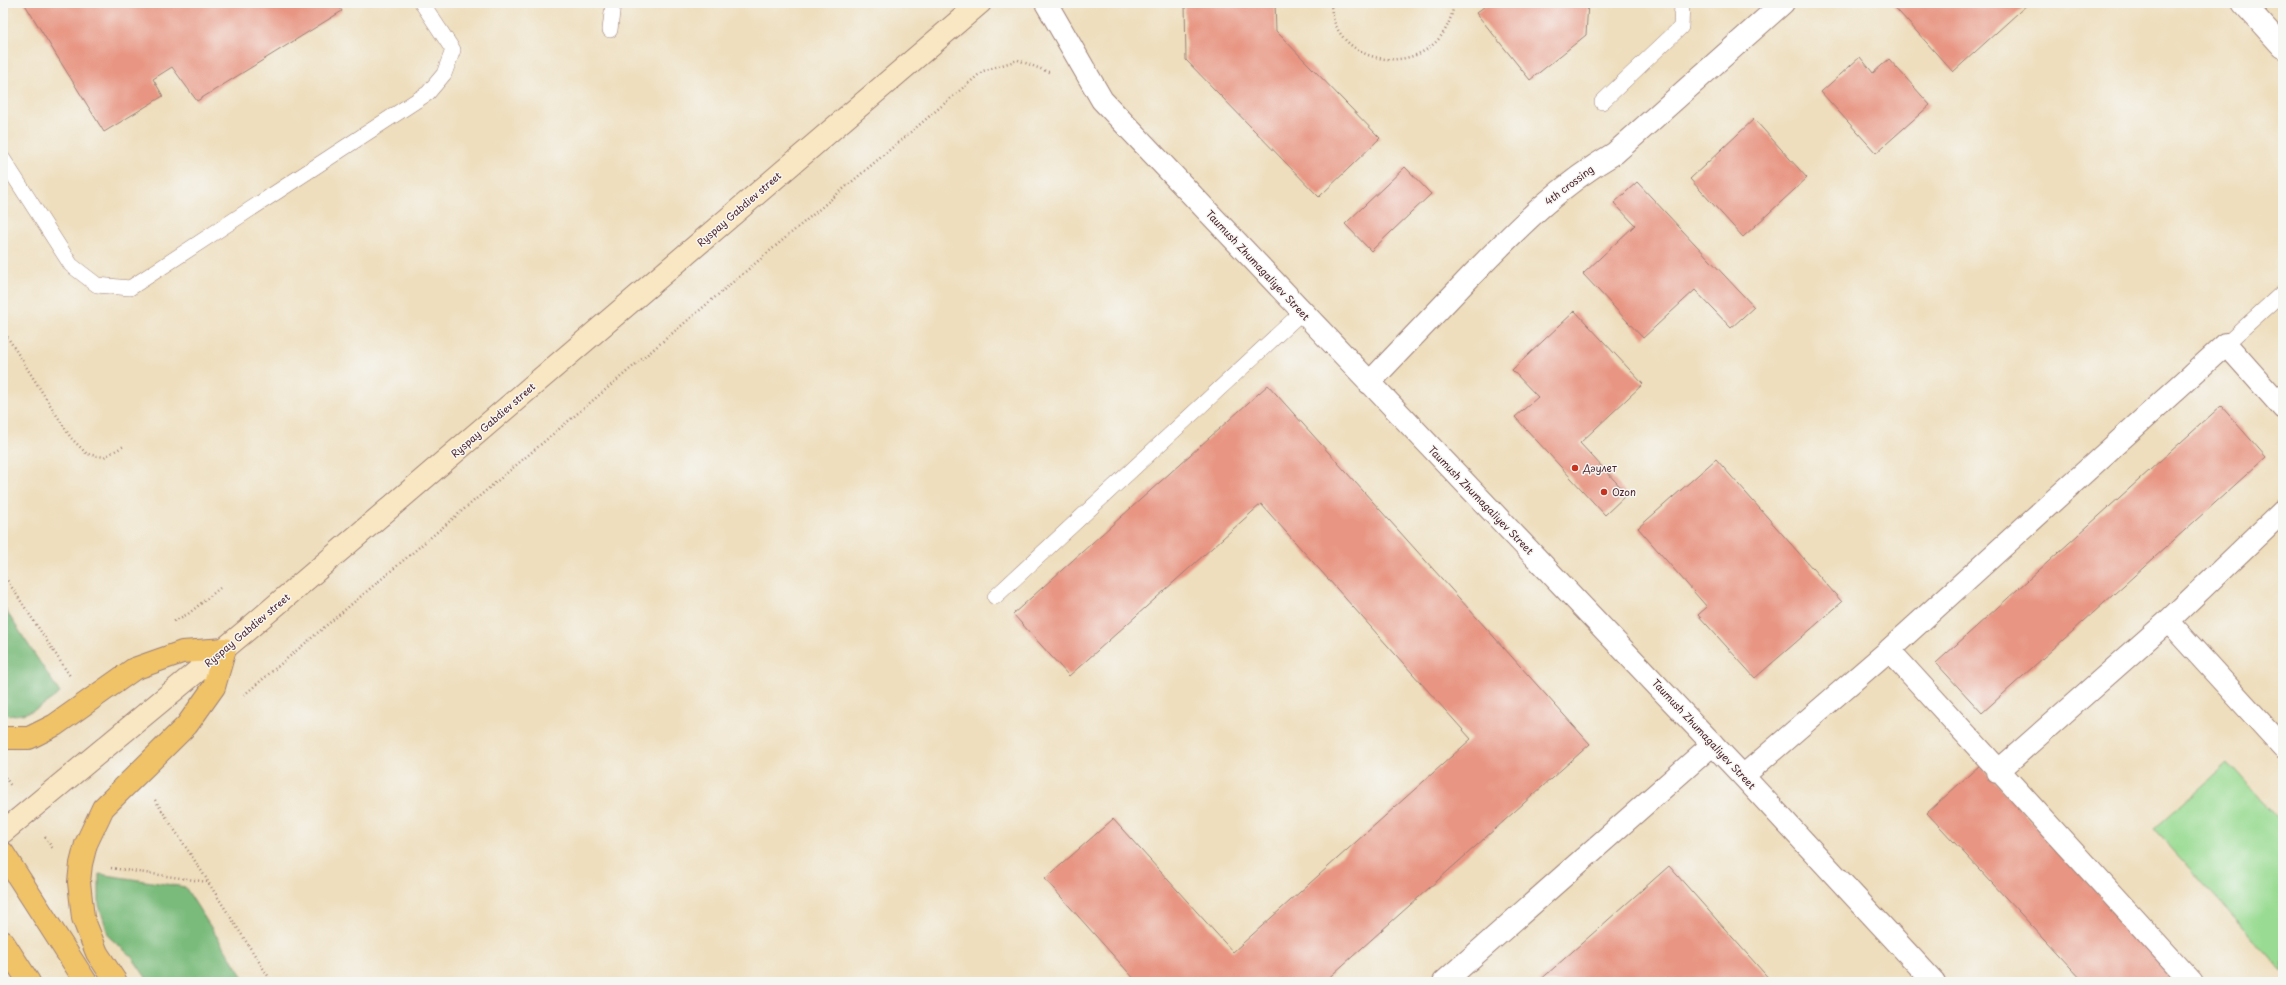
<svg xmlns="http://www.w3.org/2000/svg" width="2286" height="985" font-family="'Playpen Sans',sans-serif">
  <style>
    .green { fill: #99db92; stroke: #727d5e }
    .forest { fill: #7abb7c; stroke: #626d54 }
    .building { fill: #e89683 }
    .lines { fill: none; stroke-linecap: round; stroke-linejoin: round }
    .lane-casing { stroke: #9c7e74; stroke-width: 16 }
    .street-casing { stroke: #9c7e74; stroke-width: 24 }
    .secondary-casing { stroke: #9c7e74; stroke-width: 24 }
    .primary-casing { stroke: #9c7e74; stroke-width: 24 }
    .path { stroke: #9c7e74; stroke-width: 2.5; stroke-dasharray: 1 3; stroke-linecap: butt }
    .lane { stroke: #fff; stroke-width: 15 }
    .street { stroke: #fff; stroke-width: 22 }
    .secondary { stroke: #f9e7c3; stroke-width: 22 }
    .primary { stroke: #f0c369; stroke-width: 22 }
    .poi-dot { fill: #c8321e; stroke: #f6f6f2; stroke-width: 1.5 }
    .labels { text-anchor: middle; stroke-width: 3; stroke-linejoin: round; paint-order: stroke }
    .street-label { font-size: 10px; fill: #4a1f2b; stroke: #f6f6f2 }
    .poi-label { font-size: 10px; fill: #4a1f2b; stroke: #f6f6f2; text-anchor: start }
  </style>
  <rect width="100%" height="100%" fill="#f6f6f2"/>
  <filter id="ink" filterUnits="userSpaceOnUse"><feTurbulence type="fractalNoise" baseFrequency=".025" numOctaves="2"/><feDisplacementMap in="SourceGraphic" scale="8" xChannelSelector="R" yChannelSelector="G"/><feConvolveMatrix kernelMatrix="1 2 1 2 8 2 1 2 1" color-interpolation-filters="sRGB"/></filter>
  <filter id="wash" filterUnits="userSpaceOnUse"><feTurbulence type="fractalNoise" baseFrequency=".012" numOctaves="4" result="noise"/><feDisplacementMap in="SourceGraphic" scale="16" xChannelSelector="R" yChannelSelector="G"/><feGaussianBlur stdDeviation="0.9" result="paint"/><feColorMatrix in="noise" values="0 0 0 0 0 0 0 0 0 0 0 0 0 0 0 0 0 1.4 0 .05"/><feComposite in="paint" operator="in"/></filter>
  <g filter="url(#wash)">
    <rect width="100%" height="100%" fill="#eedebd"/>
    <path class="green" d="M2228 763 2283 825V972L2154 829Z"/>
    <path class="forest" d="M3 606 60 693C41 707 27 718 3 714Z
      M99 874 185 887 246 982H149L132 957 109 937 99 905Z"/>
    <g id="blocks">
      <path class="building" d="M24 3H133L135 7 142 3H337L342 11 197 101 172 67 153 79 163 96 104 132Z
        M1185 3H1275L1276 31 1380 138 1319 197 1186 60Z
        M1489 3H1588L1586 35 1530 80 1476 13Z
        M1891 3H2029L1953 72Z
        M1860 57 1873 73 1889 59 1930 105 1876 153 1821 92Z
        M1754 119 1807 178 1743 237 1690 179Z
        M1405 167 1431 194 1371 251 1345 224Z
        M1637 182 1754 307 1731 328 1695 290 1643 338 1583 274 1635 225 1614 203Z
        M1575 311 1643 384 1580 443 1627 494 1605 515 1515 417 1538 397 1512 370Z
        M1268 385 1590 744 1324 982H1137L1045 879 1113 819 1233 952 1471 739 1261 504 1069 676 1013 614Z
        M2221 406 2266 457 1982 713 1936 663Z
        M1716 459 1842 602 1755 678 1698 615 1707 607 1638 528Z
        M1980 765 2181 982H2084L1927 813Z
        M1669 866 1772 982H1670L1667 978 1662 982H1538Z"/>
    </g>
  </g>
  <g filter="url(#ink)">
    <use href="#blocks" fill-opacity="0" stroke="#9c7e74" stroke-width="1"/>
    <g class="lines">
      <defs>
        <path id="lane" d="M610 30 613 3
          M1602 102 1681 27 1682 3
          M3 159 71 265 97 285 130 288 428 93 444 74 453 50 422 3
          M2226 344 2283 292
          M995 597 1302 312"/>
        <path id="street" d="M1046 3 1102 100 1743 776 1934 982
          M2243 3 2283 47
          M1369 383C1403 347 1438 311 1472 275 1518 228 1557 187 1615 153L1783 3
          M2168 621 2283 747
          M1997 772 2168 621 2283 511
          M1743 776 1889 650
          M1444 982 1713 744
          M2192 982 1889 650 2226 344 2283 408"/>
        <path id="secondary" d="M3 832 247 630 980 3"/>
        <path id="primary" d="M3 738H29L55 725 134 669 182 652 225 649 214 687 187 725 103 808 86 844 81 864 79 882 83 918 97 953 116 982
          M3 853 86 982
          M3 942 29 982"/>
      </defs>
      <use href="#lane" class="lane-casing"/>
      <use href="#street" class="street-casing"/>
      <use href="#secondary" class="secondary-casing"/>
      <use href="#primary" class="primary-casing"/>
      <path class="path" d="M1331 3C1332 72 1443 84 1454 3
        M3 330 71 438 87 454 104 457 124 446
        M3 574 70 676
        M174 621 188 614 220 588
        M244 695 983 71 1018 60 1051 73
        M3 774 11 786
        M155 800 208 881
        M45 837 53 849
        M111 868 208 882 272 982"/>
      <use href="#lane" class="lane"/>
      <use href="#street" class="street"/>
      <use href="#secondary" class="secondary"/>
      <use href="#primary" class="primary"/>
    </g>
  </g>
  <g class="poi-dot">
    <circle cx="1575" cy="468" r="4"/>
    <circle cx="1604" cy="492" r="4"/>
  </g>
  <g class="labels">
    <g class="street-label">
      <text transform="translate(1569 185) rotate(-37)" y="4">4th crossing</text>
      <text transform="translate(739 209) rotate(-41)" y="4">Ryspay Gabdiev street</text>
      <text transform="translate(1258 265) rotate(47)" y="4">Taumush Zhumagaliyev Street</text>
      <text transform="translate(493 420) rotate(-41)" y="4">Ryspay Gabdiev street</text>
      <text transform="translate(1481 500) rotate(46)" y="4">Taumush Zhumagaliyev Street</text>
      <text transform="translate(247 630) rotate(-40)" y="4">Ryspay Gabdiev street</text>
      <text transform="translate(1704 734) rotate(47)" y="4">Taumush Zhumagaliyev Street</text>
    </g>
    <g class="poi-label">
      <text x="1583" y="472">Дәулет</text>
      <text x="1612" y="496">Ozon</text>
    </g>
  </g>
  <rect width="2286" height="985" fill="none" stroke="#f6f6f2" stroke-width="16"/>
</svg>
